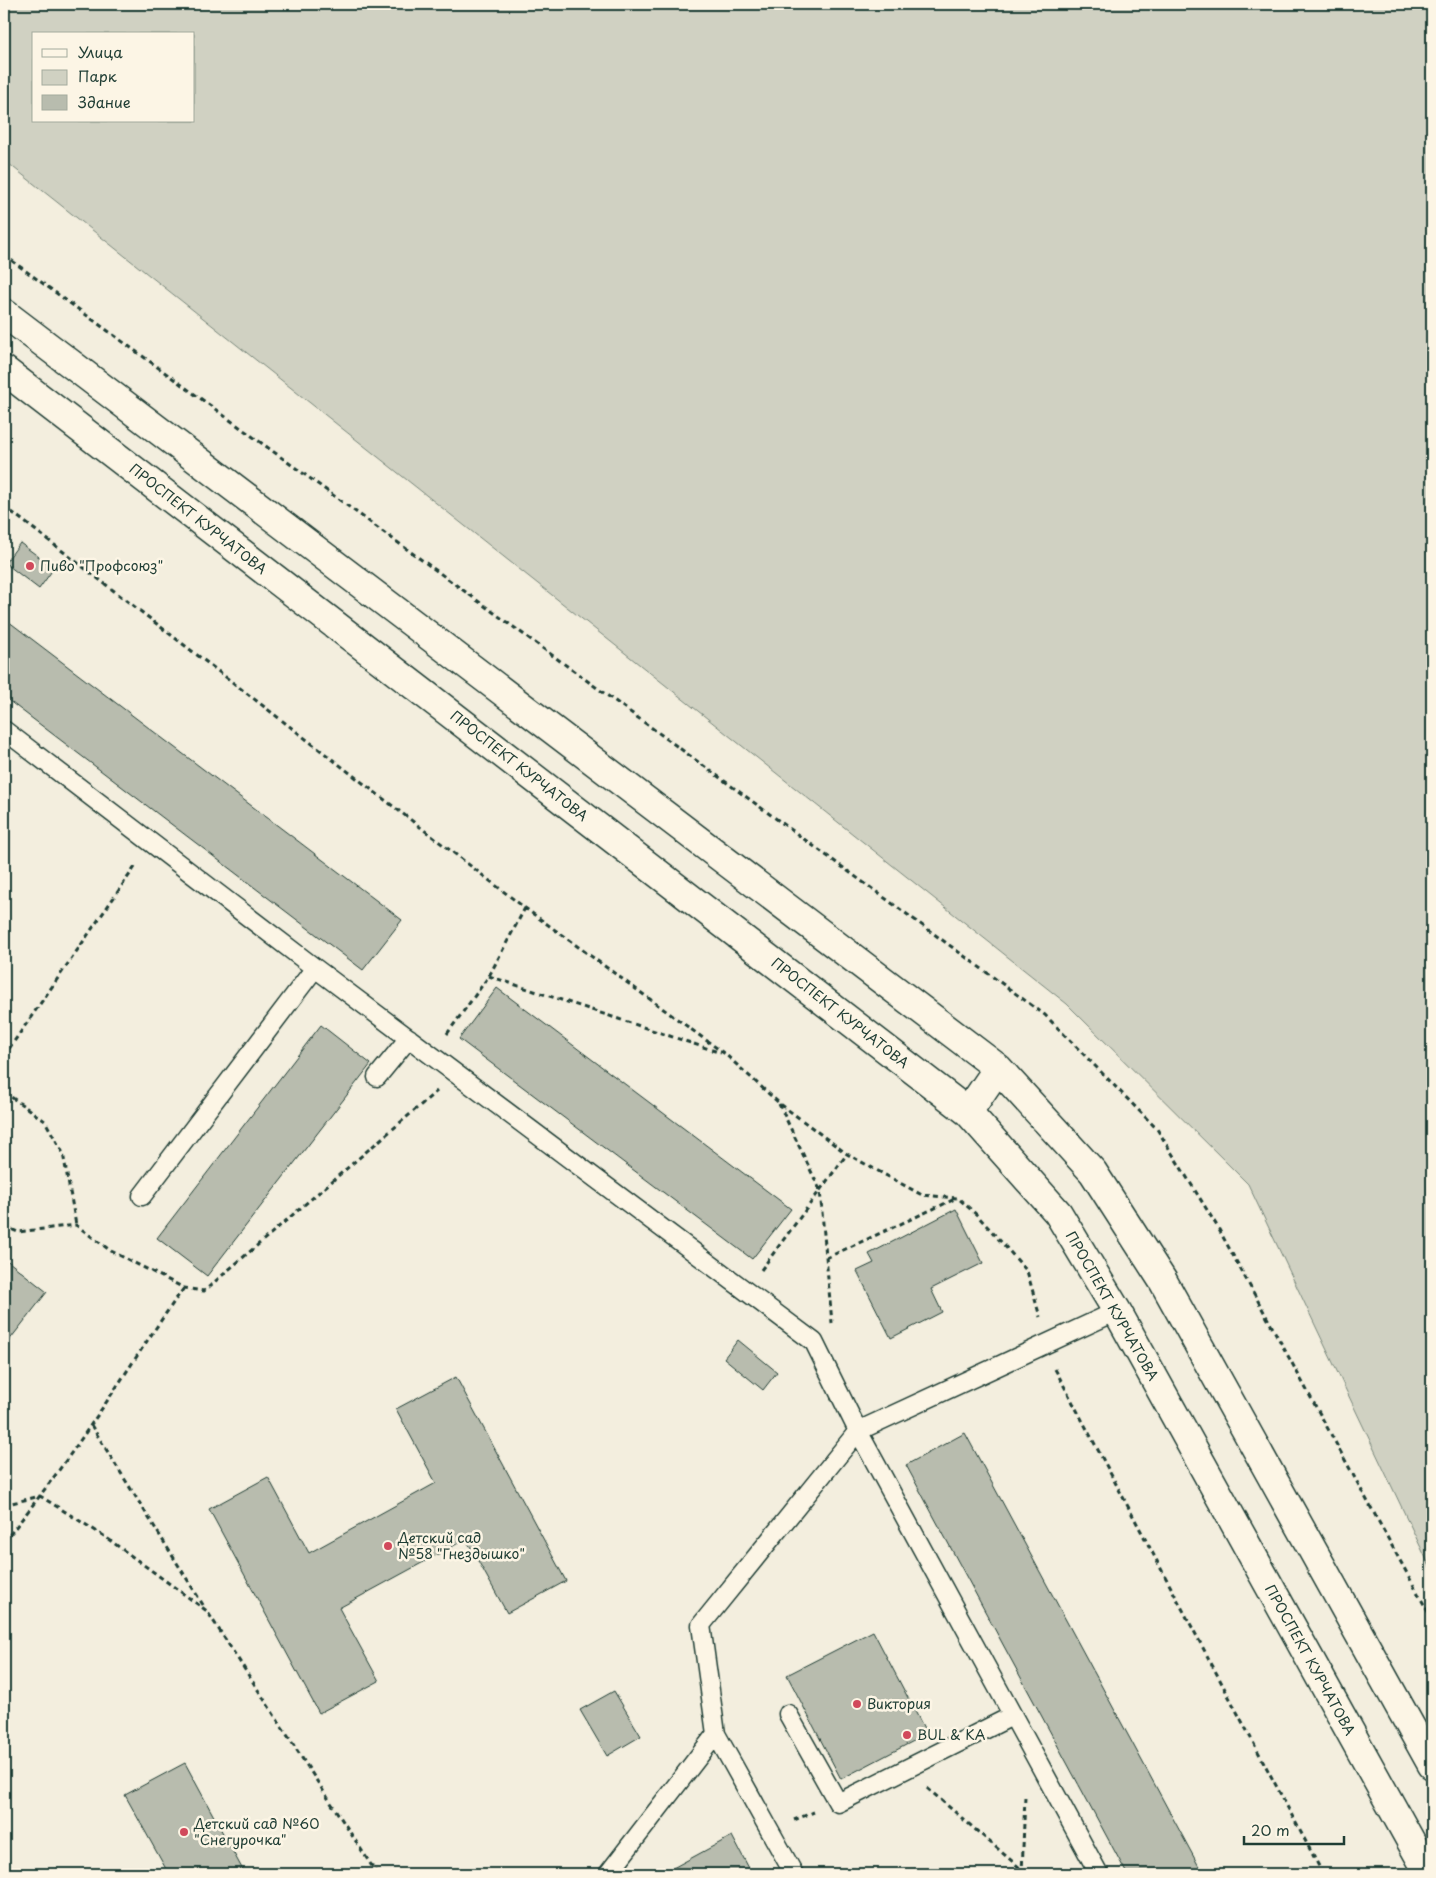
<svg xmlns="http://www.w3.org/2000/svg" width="1436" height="1878" font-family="'Playpen Sans',sans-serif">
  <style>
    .green { fill: #d0d1c2; stroke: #78877b; fill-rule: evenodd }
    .building { fill: #b8bcae; stroke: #1f3d34 }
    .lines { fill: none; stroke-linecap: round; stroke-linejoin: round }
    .lane-casing { stroke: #1f3d34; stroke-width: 21 }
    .secondary-casing { stroke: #1f3d34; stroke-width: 31 }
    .path { stroke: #1f3d34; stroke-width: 3; stroke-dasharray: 5 4; stroke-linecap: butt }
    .lane { stroke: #fcf5e5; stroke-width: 18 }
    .secondary { stroke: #fcf5e5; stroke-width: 28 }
    .poi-dot { fill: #d1495b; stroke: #fcf5e5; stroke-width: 2 }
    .labels { text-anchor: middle; stroke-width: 5; stroke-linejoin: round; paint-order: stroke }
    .street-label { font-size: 14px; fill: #1f3d34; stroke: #fcf5e5 }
    .poi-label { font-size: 14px; fill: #1f3d34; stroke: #fcf5e5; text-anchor: start }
  </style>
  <rect width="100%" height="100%" fill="#f3eede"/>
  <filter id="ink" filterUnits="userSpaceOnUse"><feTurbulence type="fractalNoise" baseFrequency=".02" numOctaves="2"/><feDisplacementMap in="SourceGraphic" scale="10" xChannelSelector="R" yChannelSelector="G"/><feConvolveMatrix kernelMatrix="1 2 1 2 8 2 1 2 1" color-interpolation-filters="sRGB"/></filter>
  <g filter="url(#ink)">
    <path class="green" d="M4 4H1432V1571L1248 1184 1067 1004 4 160ZM34 34H194V121H34Z"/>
    <path class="building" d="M20 543 54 568 39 589 5 563Z
      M4 618 402 920 363 970 4 697Z
      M497 988 791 1209 752 1259 459 1039Z
      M321 1025 371 1064 207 1276 157 1238Z
      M956 1209 983 1263 931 1289 942 1312 891 1338 857 1271 874 1263 869 1254Z
      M4 1258 47 1292 4 1347Z
      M738 1340 777 1372 763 1390 724 1358Z
      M456 1377 566 1581 507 1613 466 1539 339 1608 379 1681 319 1713 209 1509 268 1477 309 1553 436 1483 396 1409Z
      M965 1433 1203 1874H1127L906 1465Z
      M873 1631 927 1734 841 1779 787 1675Z
      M614 1691 641 1736 607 1756 580 1710Z
      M185 1763 245 1874H156L166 1869 125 1795Z
      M732 1836 752 1874H676L673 1868Z"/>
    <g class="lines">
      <defs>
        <path id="lane" d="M4 730 315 968 814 1342 858 1431 701 1625 716 1734 608 1874
          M377 1077 409 1038
          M142 1196 315 968
          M788 1714 838 1803 1012 1716
          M716 1734 794 1874
          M1099 1874 858 1431 1117 1311"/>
        <path id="secondary" d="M4 313 998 1068 1093 1172 1163 1281 1432 1765
          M4 370 968 1112 1058 1213 1117 1311 1429 1874
          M968 1112 998 1068"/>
      </defs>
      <use href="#lane" class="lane-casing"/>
      <use href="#secondary" class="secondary-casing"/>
      <path class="path" d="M4 255 1045 1015 1157 1129 1217 1226 1432 1619
        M4 506 525 908 725 1054 779 1103 847 1154 922 1195 958 1198 978 1216 1027 1271 1040 1317
        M489 976 721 1053
        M447 1034 489 976 525 908
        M4 1056 137 864
        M4 1092 45 1121 63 1153 76 1225
        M779 1104 820 1190 832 1323
        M4 1226 18 1232 76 1225 111 1251 184 1288 204 1291 437 1091
        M826 1258 957 1198
        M761 1270 847 1154
        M1055 1369 1323 1874
        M91 1425 205 1608
        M4 1505 40 1496 104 1536 207 1611 377 1874
        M4 1542C34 1504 63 1466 90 1426 122 1380 151 1333 184 1288
        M927 1788 1027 1874
        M794 1820 814 1812
        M1022 1874 1025 1796"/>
      <use href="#lane" class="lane"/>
      <use href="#secondary" class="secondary"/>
    </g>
  </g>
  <g class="poi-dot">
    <circle cx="30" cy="566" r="5"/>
    <circle cx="388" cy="1546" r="5"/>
    <circle cx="857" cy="1704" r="5"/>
    <circle cx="907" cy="1735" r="5"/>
    <circle cx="184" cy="1832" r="5"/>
  </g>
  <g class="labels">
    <g class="street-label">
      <text transform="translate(198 519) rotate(38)" y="5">ПРОСПЕКТ КУРЧАТОВА</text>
      <text transform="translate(519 766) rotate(38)" y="5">ПРОСПЕКТ КУРЧАТОВА</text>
      <text transform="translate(840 1013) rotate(38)" y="5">ПРОСПЕКТ КУРЧАТОВА</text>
      <text transform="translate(1112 1306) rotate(60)" y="5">ПРОСПЕКТ КУРЧАТОВА</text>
      <text transform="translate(1310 1660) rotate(61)" y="5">ПРОСПЕКТ КУРЧАТОВА</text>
    </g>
    <g class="poi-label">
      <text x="40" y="571">Пиво "Профсоюз"</text>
      <text x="398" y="1543">Детский сад<tspan x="398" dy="16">№58 "Гнездышко"</tspan></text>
      <text x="867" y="1709">Виктория</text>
      <text x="917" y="1740">BUL &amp; KA</text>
      <text x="194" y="1829">Детский сад №60<tspan x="194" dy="16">"Снегурочка"</tspan></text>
    </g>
  </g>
  <rect width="1436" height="1878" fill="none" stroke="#fcf5e5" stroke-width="20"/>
  <rect x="10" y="10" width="1416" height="1858" fill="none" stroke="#1f3d34" stroke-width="2" filter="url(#ink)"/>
  <rect x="32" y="32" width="162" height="90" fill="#fcf5e5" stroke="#a4ab9e"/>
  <rect x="42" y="49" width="25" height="8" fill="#fcf5e5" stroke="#a4ab9e"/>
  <text x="78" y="58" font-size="15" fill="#1f3d34">Улица</text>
  <rect x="42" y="70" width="25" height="15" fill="#d0d1c2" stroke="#a4ab9e"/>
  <text x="78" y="82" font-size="15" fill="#1f3d34">Парк</text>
  <rect x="42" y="95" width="25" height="15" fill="#b8bcae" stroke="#a4ab9e"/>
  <text x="78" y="108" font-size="15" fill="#1f3d34">Здание</text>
  <path d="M1244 1836v8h100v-8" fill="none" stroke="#1f3d34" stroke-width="2.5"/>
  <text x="1251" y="1836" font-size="15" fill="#1f3d34" stroke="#fcf5e5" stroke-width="4" paint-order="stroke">20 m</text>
</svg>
